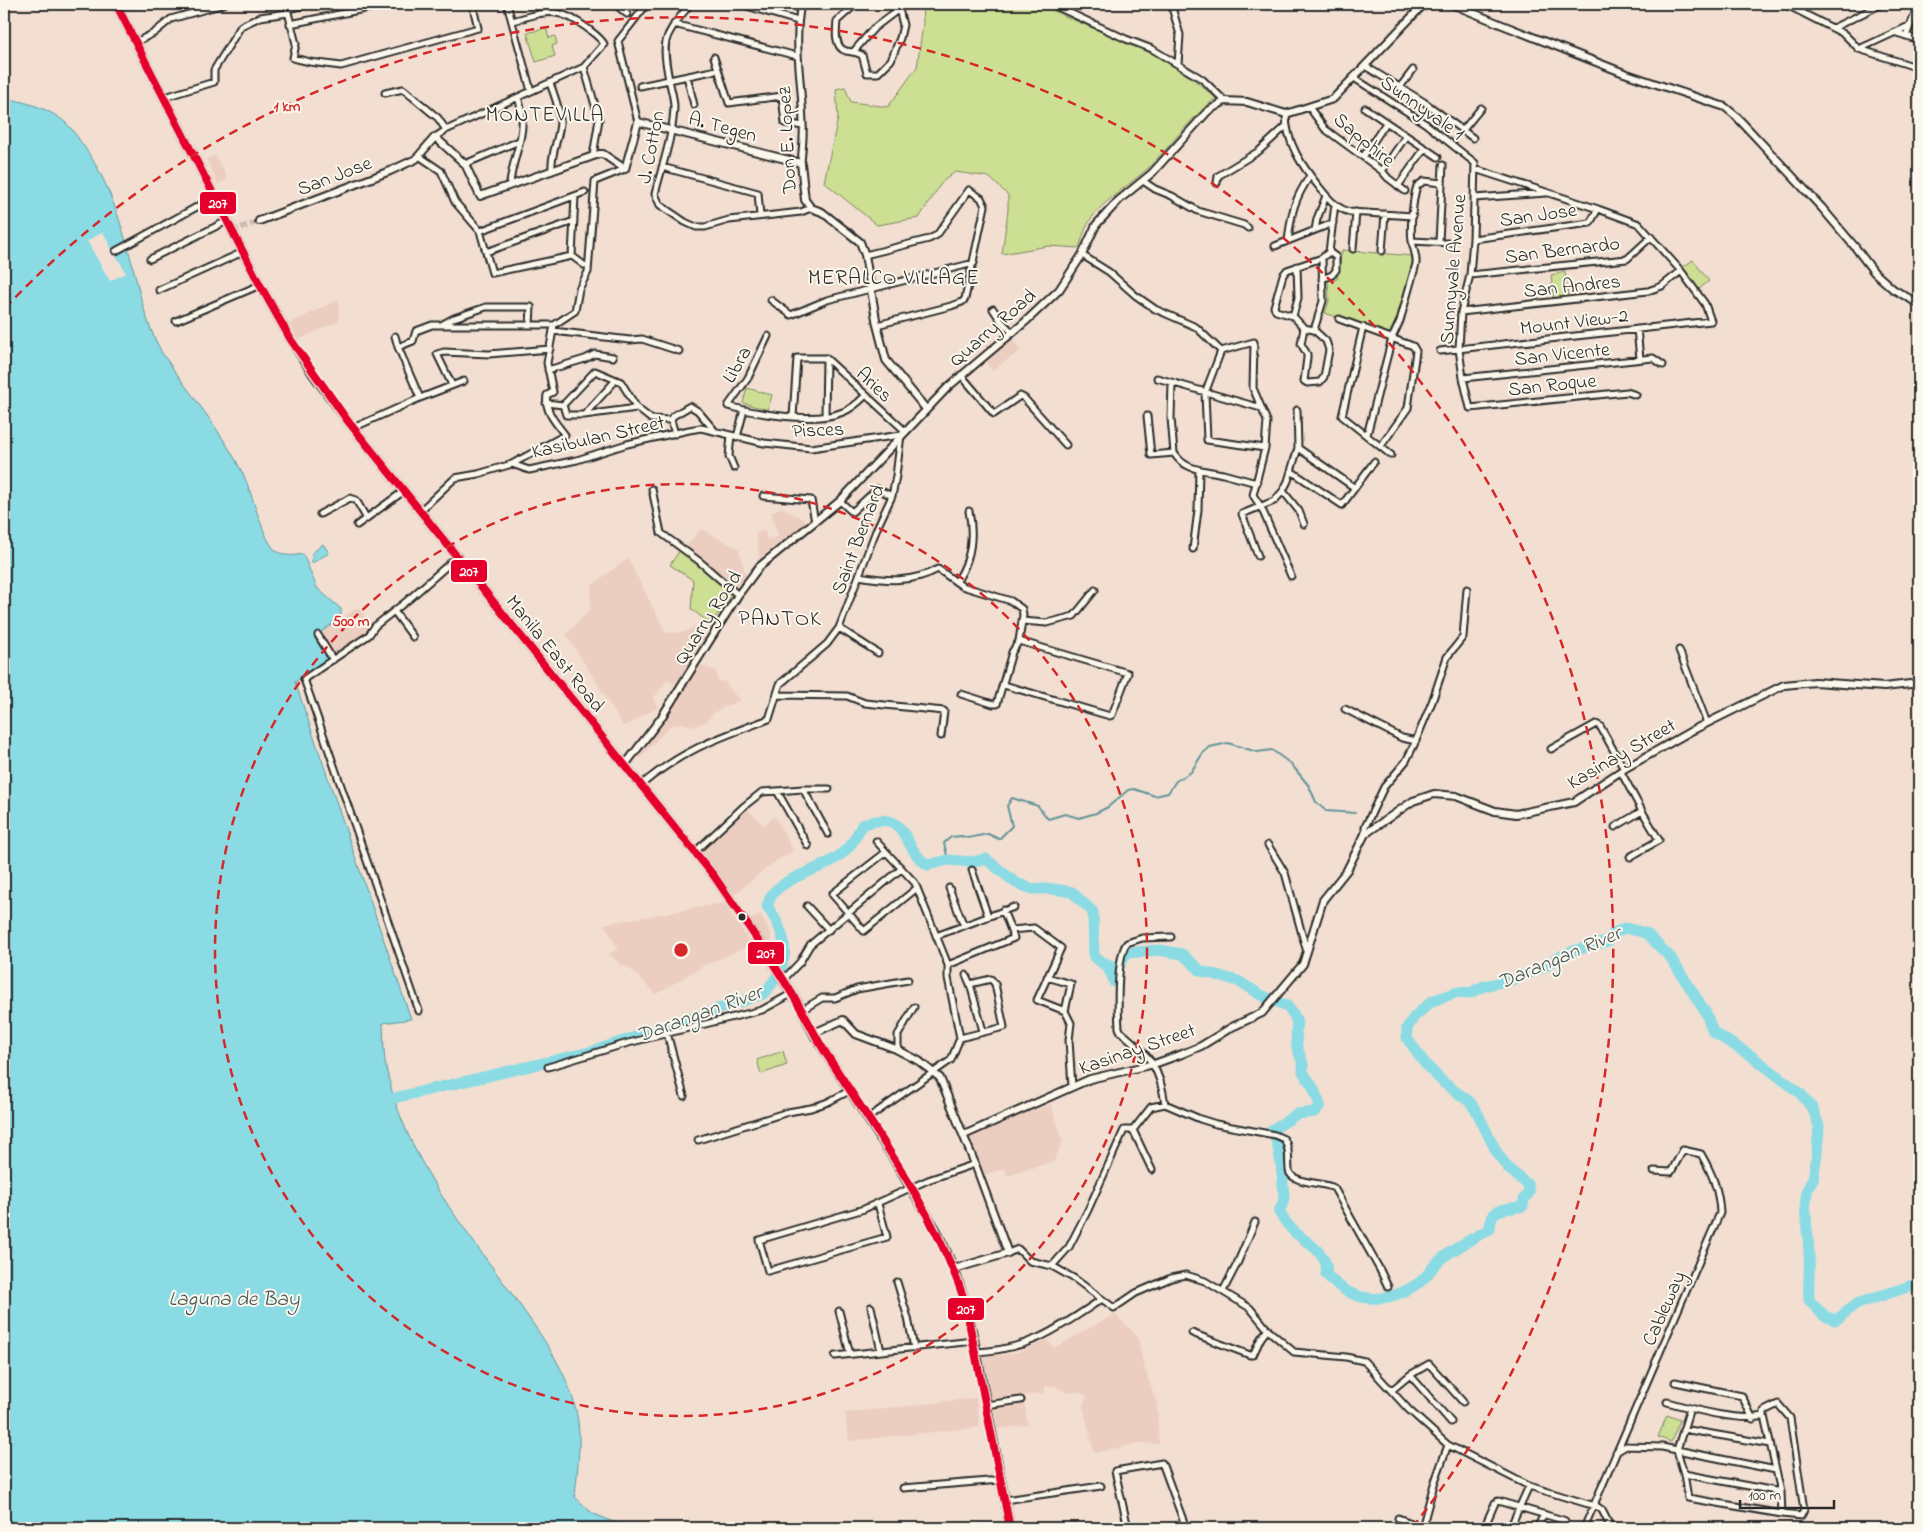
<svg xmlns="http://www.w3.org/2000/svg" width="1923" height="1532" font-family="'Indie Flower',sans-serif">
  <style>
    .built { fill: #eccec0 }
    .green { fill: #ccdf93; stroke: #7c855f }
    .water { fill: #8adbe3; stroke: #649599 }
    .pier { fill: #f2dfd2 }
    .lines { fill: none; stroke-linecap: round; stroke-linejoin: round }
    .stream { stroke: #649599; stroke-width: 2 }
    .river { stroke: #8adbe3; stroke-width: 11 }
    .tertiary-tunnel { stroke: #cabbb1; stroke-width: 6; stroke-dasharray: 6 3; stroke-linecap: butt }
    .minor-casing { stroke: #2b2b2b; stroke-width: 9 }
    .tertiary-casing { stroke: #2b2b2b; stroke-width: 10 }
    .primary-casing { stroke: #2b2b2b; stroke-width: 11 }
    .minor { stroke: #fbf7ec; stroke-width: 5 }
    .tertiary { stroke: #fbf7ec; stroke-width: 6 }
    .primary { stroke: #fbf7ec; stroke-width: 8 }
    .bus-1-casing { stroke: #fbf7ec; stroke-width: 11 }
    .bus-1 { stroke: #e4002b; stroke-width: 8 }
    .ring { fill: none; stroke: #d62828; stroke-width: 2.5; stroke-dasharray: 9 6 }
    .bus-dot { fill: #2b2b2b; stroke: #fbf7ec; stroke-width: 2 }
    .labels { text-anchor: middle; stroke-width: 4; stroke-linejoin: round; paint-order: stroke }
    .street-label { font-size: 20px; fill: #2b2b2b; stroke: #fbf7ec }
    .neighbourhood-label { font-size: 21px; letter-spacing: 1px; fill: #2b2b2b; stroke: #fbf7ec }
    .water-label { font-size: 21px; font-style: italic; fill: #435759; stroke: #fbf7ec }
    .quarter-label { font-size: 22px; letter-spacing: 1px; fill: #2b2b2b; stroke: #fbf7ec }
    .centre { fill: #d62828; stroke: #fbf7ec; stroke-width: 2.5 }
    .ring-label { font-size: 15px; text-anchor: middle; font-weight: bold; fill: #d62828; stroke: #fbf7ec; stroke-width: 4; stroke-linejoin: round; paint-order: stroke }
    .line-badge { stroke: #fbf7ec; stroke-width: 2 }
    .badge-label { font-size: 14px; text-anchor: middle; font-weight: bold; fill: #fff }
  </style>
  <rect width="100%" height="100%" fill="#f2dfd2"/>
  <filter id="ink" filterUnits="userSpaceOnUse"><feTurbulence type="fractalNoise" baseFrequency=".02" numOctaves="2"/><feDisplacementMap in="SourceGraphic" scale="10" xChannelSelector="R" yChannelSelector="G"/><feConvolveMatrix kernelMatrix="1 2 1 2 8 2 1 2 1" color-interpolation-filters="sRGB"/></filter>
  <g filter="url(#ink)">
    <path class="built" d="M215 155 228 179 218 184 206 159Z
      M339 299V321L298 340 290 323Z
      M1012 339 1021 350 992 371 986 362Z
      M782 507 808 522 760 561 755 533 765 531 767 540 778 536 771 512Z
      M701 529 739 549 746 576 737 589 686 546Z
      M628 558 666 633 685 632 695 626 707 634 676 685 667 680 653 699 658 707 624 727 566 634 590 610 591 586Z
      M358 607 370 623V630L328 660 314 637Z
      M700 665 716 671 718 681H724L740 701 726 706 714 713 706 722 698 725 692 726 682 723 670 726 639 759 637 756 676 702Z
      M745 807 764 825 775 816 793 851 773 863 734 895 700 851Z
      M724 903 752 945 705 965 656 994 629 968 620 964 609 954 618 949 604 924Z
      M761 914 771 934 772 948 767 950 749 921Z
      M1051 1104 1063 1141 1054 1161 1008 1176 1005 1168 984 1175 967 1135Z
      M1115 1314 1138 1337 1143 1363 1157 1404 1159 1444 1140 1443 1094 1453 1083 1405 1087 1397 1081 1392 1066 1393 1055 1386 1044 1387 1045 1393 991 1399 981 1355H1002L1018 1352 1047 1340 1054 1348Z
      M976 1398 980 1427 849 1441 845 1413Z
      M1024 1403 1028 1425 997 1429 993 1408Z"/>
    <path class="green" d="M922 4H1042L1062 15 1153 53 1193 79 1216 98C1192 117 1175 140 1154 162 1137 181 1100 202 1089 222 1084 230 1082 240 1079 248L1048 246 1002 254 1008 210V195L989 177 955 172 942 182 919 218 877 225 824 182 838 118 836 89 845 87 851 102 888 107 917 67 923 24Z
      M546 28 549 38 555 36 557 44 552 46 555 56 536 62 527 33Z
      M1342 250 1413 256 1412 264 1396 320 1389 335 1325 313 1329 301 1328 281 1337 279Z
      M1693 260 1709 281 1698 290 1682 268Z
      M1565 272 1568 300 1554 302 1551 275Z
      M747 388 772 395 768 410 743 403Z
      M680 550 732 594 711 624 691 609 693 580 670 565Z
      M783 1051 787 1065 761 1074 757 1060Z
      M1667 1415 1680 1420 1671 1442 1658 1437Z"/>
    <path class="water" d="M4 98C22 101 45 107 61 119 71 126 78 138 85 148 109 182 121 223 132 263 140 295 146 324 162 353 189 393 222 431 243 474 253 494 261 534 274 549 283 557 292 556 303 554L317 588 341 609V618L314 637 328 660 295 682 411 1019 383 1023C384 1039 383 1056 387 1072 407 1161 465 1229 517 1301 543 1338 571 1375 578 1421 581 1447 577 1472 575 1497L592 1513 628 1528H4Z
      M323 544 329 553 312 563 311 560 313 558 311 554Z"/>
    <path class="pier" d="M103 232 113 251 128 242 129 247 116 255 126 273 110 281 87 241Z"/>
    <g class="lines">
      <path class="stream" d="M948 860 944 843 951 837 961 836 968 838 988 834 999 839 1012 826 1007 806 1012 798 1038 806 1048 819 1065 814 1079 818 1096 813 1108 807 1128 790 1134 789 1155 796 1168 793 1176 781 1191 772 1203 753 1210 747 1228 743 1257 752 1272 750 1291 764 1309 786 1316 802 1326 811 1355 813"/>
      <path class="river" d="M1101 961 1114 967 1119 965 1127 953 1159 950 1182 954 1201 971 1238 981 1261 995 1287 1006 1294 1015 1297 1022 1296 1033 1297 1047 1303 1064V1072L1313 1087 1320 1105 1315 1112 1297 1114 1272 1130C1280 1142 1283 1182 1284 1197 1284 1202 1281 1207 1279 1212 1284 1220 1289 1228 1297 1234 1309 1244 1330 1255 1326 1274 1354 1305 1387 1305 1420 1282 1427 1277 1431 1268 1438 1262 1452 1249 1473 1238 1490 1229 1491 1204 1507 1211 1523 1206L1524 1199 1529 1193 1528 1185 1509 1169 1497 1153 1477 1112 1470 1102 1444 1083 1426 1065 1407 1038V1028L1414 1017 1432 1001 1458 992 1470 993 1484 986 1516 979 1548 965 1557 958 1573 951 1608 941 1614 933 1625 928 1646 933 1671 958 1706 1013 1713 1032 1753 1057 1800 1093 1813 1109 1819 1126 1817 1153 1813 1179C1799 1196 1809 1232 1809 1253 1810 1269 1808 1285 1809 1300L1824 1316 1835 1320C1844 1316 1848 1308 1857 1304L1919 1283
        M394 1098 594 1051 763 994C792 964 790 939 767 906 769 901 771 895 774 892 792 874 819 871 839 856 850 848 856 837 862 825 911 807 899 847 928 865L948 860 972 862 986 859 1016 883 1033 889H1053L1072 892 1093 912 1094 957C1104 963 1112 970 1114 982"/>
      <path class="tertiary-tunnel" d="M233 231 259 221"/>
      <defs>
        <path id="minor" d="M286 4 296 44 293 58 310 62 341 66 478 28 473 7
          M507 4 531 91
          M615 4 627 14
          M690 4C664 38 661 37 669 80 671 89 674 98 674 107 673 136 662 166 655 194L660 205 685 222 696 227H705L729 220 801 212 811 208
          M740 4 798 21
          M856 4 837 21C836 30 834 48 846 51 852 52 856 52 862 55L867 73H878L891 60 900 38 903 25 899 9
          M1051 4 1126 39 1152 49 1202 79 1225 101
          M1171 4 1180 35 1178 64
          M1408 4 1417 10
          M1785 4 1844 34 1859 49 1919 68
          M1908 4 1918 6
          M287 9 311 4
          M1795 9 1806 4
          M290 24 389 4
          M674 24 797 56
          M1833 28 1882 4
          M1894 32 1919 40
          M1906 36 1919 4
          M136 42 154 33 171 19 224 4
          M1859 49 1911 25
          M854 51 874 28 899 9 903 4
          M714 57 729 103 782 96 785 123 803 126
          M1365 66 1424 102 1473 138
          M584 67 599 119 593 156
          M687 76 694 105
          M1354 78 1426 124 1475 163 1473 239 1470 275 1461 312 1459 349 1463 378 1470 408 1627 392 1636 395
          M550 83C554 95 560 108 560 121 560 138 550 153 552 171
          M640 86 717 70
          M1400 87 1413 70
          M385 93 403 89 438 118 446 130
          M165 97 214 82V70L241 26 260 17 288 13
          M1309 107 1325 129 1382 171 1388 178 1405 191
          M1365 108 1438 157
          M1286 114C1286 143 1302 166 1320 188 1328 198 1337 209 1350 212L1413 216
          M638 122 618 41 647 4
          M1463 130 1481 108
          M435 137 446 130 584 67 604 44C600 37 593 33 587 28 556 5 546 12 512 21
          M419 156 441 171 455 202 480 231 492 273 572 256 584 265
          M1363 157 1386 123
          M801 163C802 150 804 137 803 124 802 83 793 44 801 4
          M465 164 519 141
          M662 167 758 193 760 216
          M1382 171 1406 136
          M1143 181 1155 189 1172 196 1198 211 1244 225 1248 228
          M1217 183 1218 176 1259 151 1286 126
          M510 185C511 162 524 140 522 117 522 111 520 104 518 97
          M1398 186 1425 148
          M1474 198 1546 193
          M1315 230 1317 219 1326 196
          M480 231 585 192
          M1473 239 1590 223 1598 209
          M1288 241C1291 214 1294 199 1310 176
          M1412 241 1451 243
          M1439 242 1443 165
          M1275 246 1333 223
          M1353 249 1356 212
          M116 251 215 197
          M1382 251 1385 214
          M486 252 574 221
          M865 255 929 239 937 235 969 190 981 198 985 206 965 299 962 302 951 306 877 325
          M1082 255 1109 272 1135 295 1155 309 1196 327 1221 351 1254 342 1253 388 1267 421 1265 448 1253 495 1261 507 1291 576
          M572 256 575 196
          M150 259 227 221
          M1470 275 1627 259 1651 237
          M1322 279 1332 275 1336 270V257L1329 252
          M159 290 243 252
          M771 300 791 315 827 300 974 263
          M993 309 1001 321 1013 333
          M1461 312 1648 291 1662 286 1681 271
          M1293 316 1298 298 1297 266
          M1339 319 1413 346 1416 351 1408 408 1381 446
          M176 321 260 285
          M443 324 454 318 486 307H531L530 325
          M1363 327 1342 416 1391 455
          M1304 328 1301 344 1307 354V358L1304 381 1307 383 1320 382 1324 377 1329 350 1326 341 1314 330 1304 328 1293 316 1276 311 1274 307 1283 275 1287 270 1322 258 1329 252 1335 204
          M1637 329 1640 359
          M1314 330 1323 301 1322 258
          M553 331 630 340 642 339 679 351
          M395 336 398 347 420 398
          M768 336 748 378 728 406C757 414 815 424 843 412 851 409 859 402 865 396
          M398 347 413 341 416 331 432 325H554
          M1221 351 1205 393 1207 440 1265 448
          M1440 351 1711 321 1705 304 1681 271 1639 224 1598 209 1475 169
          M826 358 905 431
          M548 370 585 359 595 354 613 357
          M961 375 994 414 1020 396 1024 398 1066 445
          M1157 378 1261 408
          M1463 378 1653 358 1663 365
          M1172 383 1171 418 1174 453C1184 471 1206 470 1223 474 1234 477 1245 480 1257 483
          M452 385 437 354 444 352 489 354 550 349
          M546 403 563 405
          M563 405 595 371 621 382 637 408 651 419 671 420
          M563 405 566 415H584L637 408
          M584 415 616 380
          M825 416 826 358
          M1147 416 1151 455 1174 453
          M793 417 797 358H826
          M353 428 420 398 464 381
          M675 434 671 420 673 416 690 406 698 411 715 431
          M731 435 729 456 734 468
          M1367 435 1392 338 1400 321 1416 264C1417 255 1413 249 1412 241 1410 228 1413 198 1417 186L1424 181 1442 183
          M737 437 744 410
          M1298 448 1355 488
          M512 464 565 435C556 423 544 411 547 395L553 392 547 363 554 325 575 311 579 289 588 272 595 181 625 169
          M1291 471 1342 505 1374 462
          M652 489 661 533 699 561 738 595
          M1283 491 1299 511 1304 524
          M763 496 811 500 815 522
          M840 501 852 512 877 489 892 496
          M420 511 455 478 478 474 512 464 529 470 577 460 627 444 689 430 701 428 764 443 811 448 901 435 896 476 892 496 877 528 839 628 827 644 780 684 769 719C718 738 684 749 641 785
          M320 514 350 498 356 500 367 519
          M357 525 404 491
          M1193 549 1198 510 1199 470
          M1258 556 1242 514 1274 501 1283 491 1288 481 1298 448 1297 410
          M859 576C887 581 912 583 938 569L962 586 1011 601 1022 609 1023 615 1019 641 1012 652 997 704H993L961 694
          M956 582C971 561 974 536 969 511
          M394 611 413 637
          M1022 621 1047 623 1074 616 1095 590
          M839 628 878 653
          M318 635 333 660
          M1679 650 1707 723
          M1004 685 1110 716 1112 715 1128 673 1019 641
          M777 695 847 696 865 703 944 711 941 736
          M1345 709 1402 738 1416 741
          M1551 749 1596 724 1600 726 1624 769
          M803 789 828 834
          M777 791 808 846
          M1615 827 1642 811 1621 772
          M1365 834V827L1384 787 1406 761 1414 745 1432 702 1447 657 1463 637 1467 589
          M1268 845 1285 873 1307 952
          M695 852 743 807 762 792 803 789H829
          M886 852 832 894 864 931 917 888
          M1630 857 1659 840 1642 811
          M972 870 988 916
          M949 888 964 926
          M807 906 829 930
          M1011 930 1034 928 1061 948 1037 1000 1065 1011
          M936 936 1014 907
          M948 965 1014 938 1003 910
          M966 975 970 984
          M1047 977 1071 984 1065 1011 1071 1023 1069 1040 1072 1087
          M783 980 800 962 810 945 901 869
          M802 1010 822 998H835L857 989 908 980
          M419 1011 304 679 369 635 375 626 408 600 458 556
          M667 1033 684 1096
          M960 1038 1004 1027 995 984 991 979 970 984 983 1031
          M898 1050V1035L914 1007
          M548 1067 628 1043 762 1010 791 994
          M1165 1104C1160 1067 1149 1055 1121 1032L1119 1028C1118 1011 1116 956 1127 943L1142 938 1171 937
          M868 1118 951 1060 960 1038 948 978V965L915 883 876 841
          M1133 1130 1151 1107 1165 1104 1200 1119 1216 1124 1275 1135 1284 1139C1290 1148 1288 1159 1289 1170 1290 1184 1324 1182 1334 1188L1380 1270 1388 1287
          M1133 1130 1152 1170
          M698 1140 788 1112 811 1108 828 1102 851 1090
          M878 1204 887 1237 768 1271 759 1240 864 1209 928 1180 975 1164
          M1008 1253 1018 1249 1030 1261 1052 1266 1075 1279 1114 1308 1136 1293 1171 1278 1186 1275 1205 1281 1250 1308 1269 1331 1294 1352 1346 1357 1364 1361 1409 1410 1448 1445 1529 1486 1598 1507 1602 1510 1611 1528
          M1052 1266 1069 1247 1088 1210 1124 1130H1133
          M897 1282 908 1318 914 1348
          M1223 1291 1237 1264 1255 1222
          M871 1307 881 1351
          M839 1311 850 1354
          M1192 1333 1250 1355H1253L1261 1338 1268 1329
          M976 1352C1032 1349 1057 1329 1102 1299
          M835 1356 974 1341
          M1410 1375 1451 1422
          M1675 1382 1742 1396 1753 1419
          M1392 1390 1410 1375 1429 1364 1463 1402
          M1667 1402C1693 1409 1738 1422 1764 1416L1781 1492 1782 1514
          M986 1405 1021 1400
          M1690 1408 1677 1450 1684 1474 1688 1498 1782 1514 1801 1516 1804 1510 1790 1418 1778 1404 1764 1411V1416
          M1683 1429 1770 1444
          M1616 1452 1626 1446 1662 1447 1776 1470
          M1684 1474 1781 1492
          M903 1488 1001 1480
          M1005 1500 1101 1486
          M1398 1518 1424 1528
          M1128 1528 1115 1471 1162 1463 1186 1528
          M1422 1528 1434 1484 1448 1445
          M1484 1528 1495 1503 1498 1501 1563 1520 1565 1521 1563 1528
          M1510 1528 1529 1486
          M1537 1528 1544 1514
          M1584 1528 1720 1213C1719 1190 1712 1173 1701 1154L1683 1150 1671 1172 1654 1171"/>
        <path id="tertiary" d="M1452 4 1500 24 1624 73 1725 107 1736 116 1822 208 1855 247 1874 272 1893 289 1919 304
          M259 221 390 171 416 159 435 137 465 164 480 196 599 154H603L625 169 638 122 801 163 805 200 811 208 822 212 860 242 865 255 877 325 886 360 926 409
          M625 765 661 718 738 595 759 567 840 501 948 387 1025 322 1059 290 1082 255 1096 225 1119 200 1152 173 1208 111 1225 101 1247 102 1286 114 1333 99 1424 4
          M814 1033 843 1020 856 1034 896 1049 919 1061 940 1078 975 1164 1008 1253 954 1269
          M964 1135 1090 1079 1154 1064 1182 1054 1201 1046 1232 1027 1262 1013 1303 964 1323 900 1347 870 1365 834 1413 801 1434 794 1456 796 1495 811 1516 814 1574 802 1624 769 1693 730 1784 685 1815 682 1884 687 1919 683"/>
        <path id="primary" d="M116 4 260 285 291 340 314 375 347 420 714 876 766 952 802 1010 816 1038 892 1156 936 1230 954 1269 965 1302 974 1341 1010 1528"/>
      </defs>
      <use href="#minor" class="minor-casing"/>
      <use href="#tertiary" class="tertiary-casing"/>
      <use href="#primary" class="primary-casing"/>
      <use href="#minor" class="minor"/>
      <use href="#tertiary" class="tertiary"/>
      <use href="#primary" class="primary"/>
      <defs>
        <path id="bus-1" d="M116 4 260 285 291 340 347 420 714 876C744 920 775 963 801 1009 810 1024 817 1040 827 1055 878 1134 935 1212 965 1302L1010 1528"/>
      </defs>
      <use href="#bus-1" class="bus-1-casing"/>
      <use href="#bus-1" class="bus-1"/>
    </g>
  </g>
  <g class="ring">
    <circle cx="681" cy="950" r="466"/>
    <path d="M5 308A932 932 0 0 1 1415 1524"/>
  </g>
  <circle class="bus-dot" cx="742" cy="917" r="4.5"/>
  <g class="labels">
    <g class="street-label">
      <text transform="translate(1423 107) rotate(35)" y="7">Sunnyvale 1</text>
      <text transform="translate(723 126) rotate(15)" y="7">A. Tegen</text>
      <text transform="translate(1365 139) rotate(40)" y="7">Sapphire</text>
      <text transform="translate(786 140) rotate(-93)" y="7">Don E. Lopez</text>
      <text transform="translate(650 147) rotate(-79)" y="7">J. Cotton</text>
      <text transform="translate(334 175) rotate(-21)" y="7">San Jose</text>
      <text transform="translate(1538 214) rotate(-8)" y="7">San Jose</text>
      <text transform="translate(1562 249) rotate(-7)" y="7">San Bernardo</text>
      <text transform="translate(1452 269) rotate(-85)" y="7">Sunnyvale Avenue</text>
      <text transform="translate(1572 285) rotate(-6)" y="7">San Andres</text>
      <text transform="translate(1574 321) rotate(-7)" y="7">Mount View-2</text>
      <text transform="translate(992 327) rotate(-41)" y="7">Quarry Road</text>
      <text transform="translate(1562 353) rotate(-6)" y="7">San Vicente</text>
      <text transform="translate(736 364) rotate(-60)" y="7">Libra</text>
      <text transform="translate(875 384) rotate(43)" y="7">Aries</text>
      <text transform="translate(1552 384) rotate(-6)" y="7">San Roque</text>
      <text transform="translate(818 429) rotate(-3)" y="7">Pisces</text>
      <text transform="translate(598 436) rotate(-13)" y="7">Kasibulan Street</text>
      <text transform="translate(857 539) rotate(-69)" y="7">Saint Bernard</text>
      <text transform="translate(707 617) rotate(-57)" y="7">Quarry Road</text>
      <text transform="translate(556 653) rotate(51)" y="7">Manila East Road</text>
      <text transform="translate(1621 753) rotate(-30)" y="7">Kasinay Street</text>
      <text transform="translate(1137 1048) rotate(-19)" y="7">Kasinay Street</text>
      <text transform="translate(1663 1308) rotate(-66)" y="7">Cableway</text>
    </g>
    <g class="neighbourhood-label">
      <text x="545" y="121">MONTEVILLA</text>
      <text x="894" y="284">MERALCO VILLAGE</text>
    </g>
    <g class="water-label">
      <text transform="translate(1559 957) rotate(-23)" y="7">Darangan River</text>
      <text transform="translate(699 1013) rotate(-20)" y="7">Darangan River</text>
      <text x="234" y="1305">Laguna de Bay</text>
    </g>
    <g class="quarter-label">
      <text x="780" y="625">PANTOK</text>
    </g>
  </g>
  <circle cx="681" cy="950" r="8" class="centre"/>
  <g class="ring-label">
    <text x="287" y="111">1 km</text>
    <text x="351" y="626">500 m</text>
  </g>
  <g class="line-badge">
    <rect x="199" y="191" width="38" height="24" rx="5" fill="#e4002b"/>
    <rect x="450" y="559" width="38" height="24" rx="5" fill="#e4002b"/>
    <rect x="747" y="941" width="38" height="24" rx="5" fill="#e4002b"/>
    <rect x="947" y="1297" width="38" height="24" rx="5" fill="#e4002b"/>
  </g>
  <g class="badge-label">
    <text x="218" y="208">207</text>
    <text x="469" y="576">207</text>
    <text x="766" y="958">207</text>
    <text x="966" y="1314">207</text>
  </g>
  <rect width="1923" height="1532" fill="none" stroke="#fbf7ec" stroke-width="20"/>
  <rect x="10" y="10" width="1903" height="1512" fill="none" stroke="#2b2b2b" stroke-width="2" filter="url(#ink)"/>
  <path d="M1740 1500v8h94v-8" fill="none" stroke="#2b2b2b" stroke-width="2.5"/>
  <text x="1748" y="1500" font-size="15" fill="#2b2b2b" stroke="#fbf7ec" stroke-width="4" paint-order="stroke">100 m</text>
</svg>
